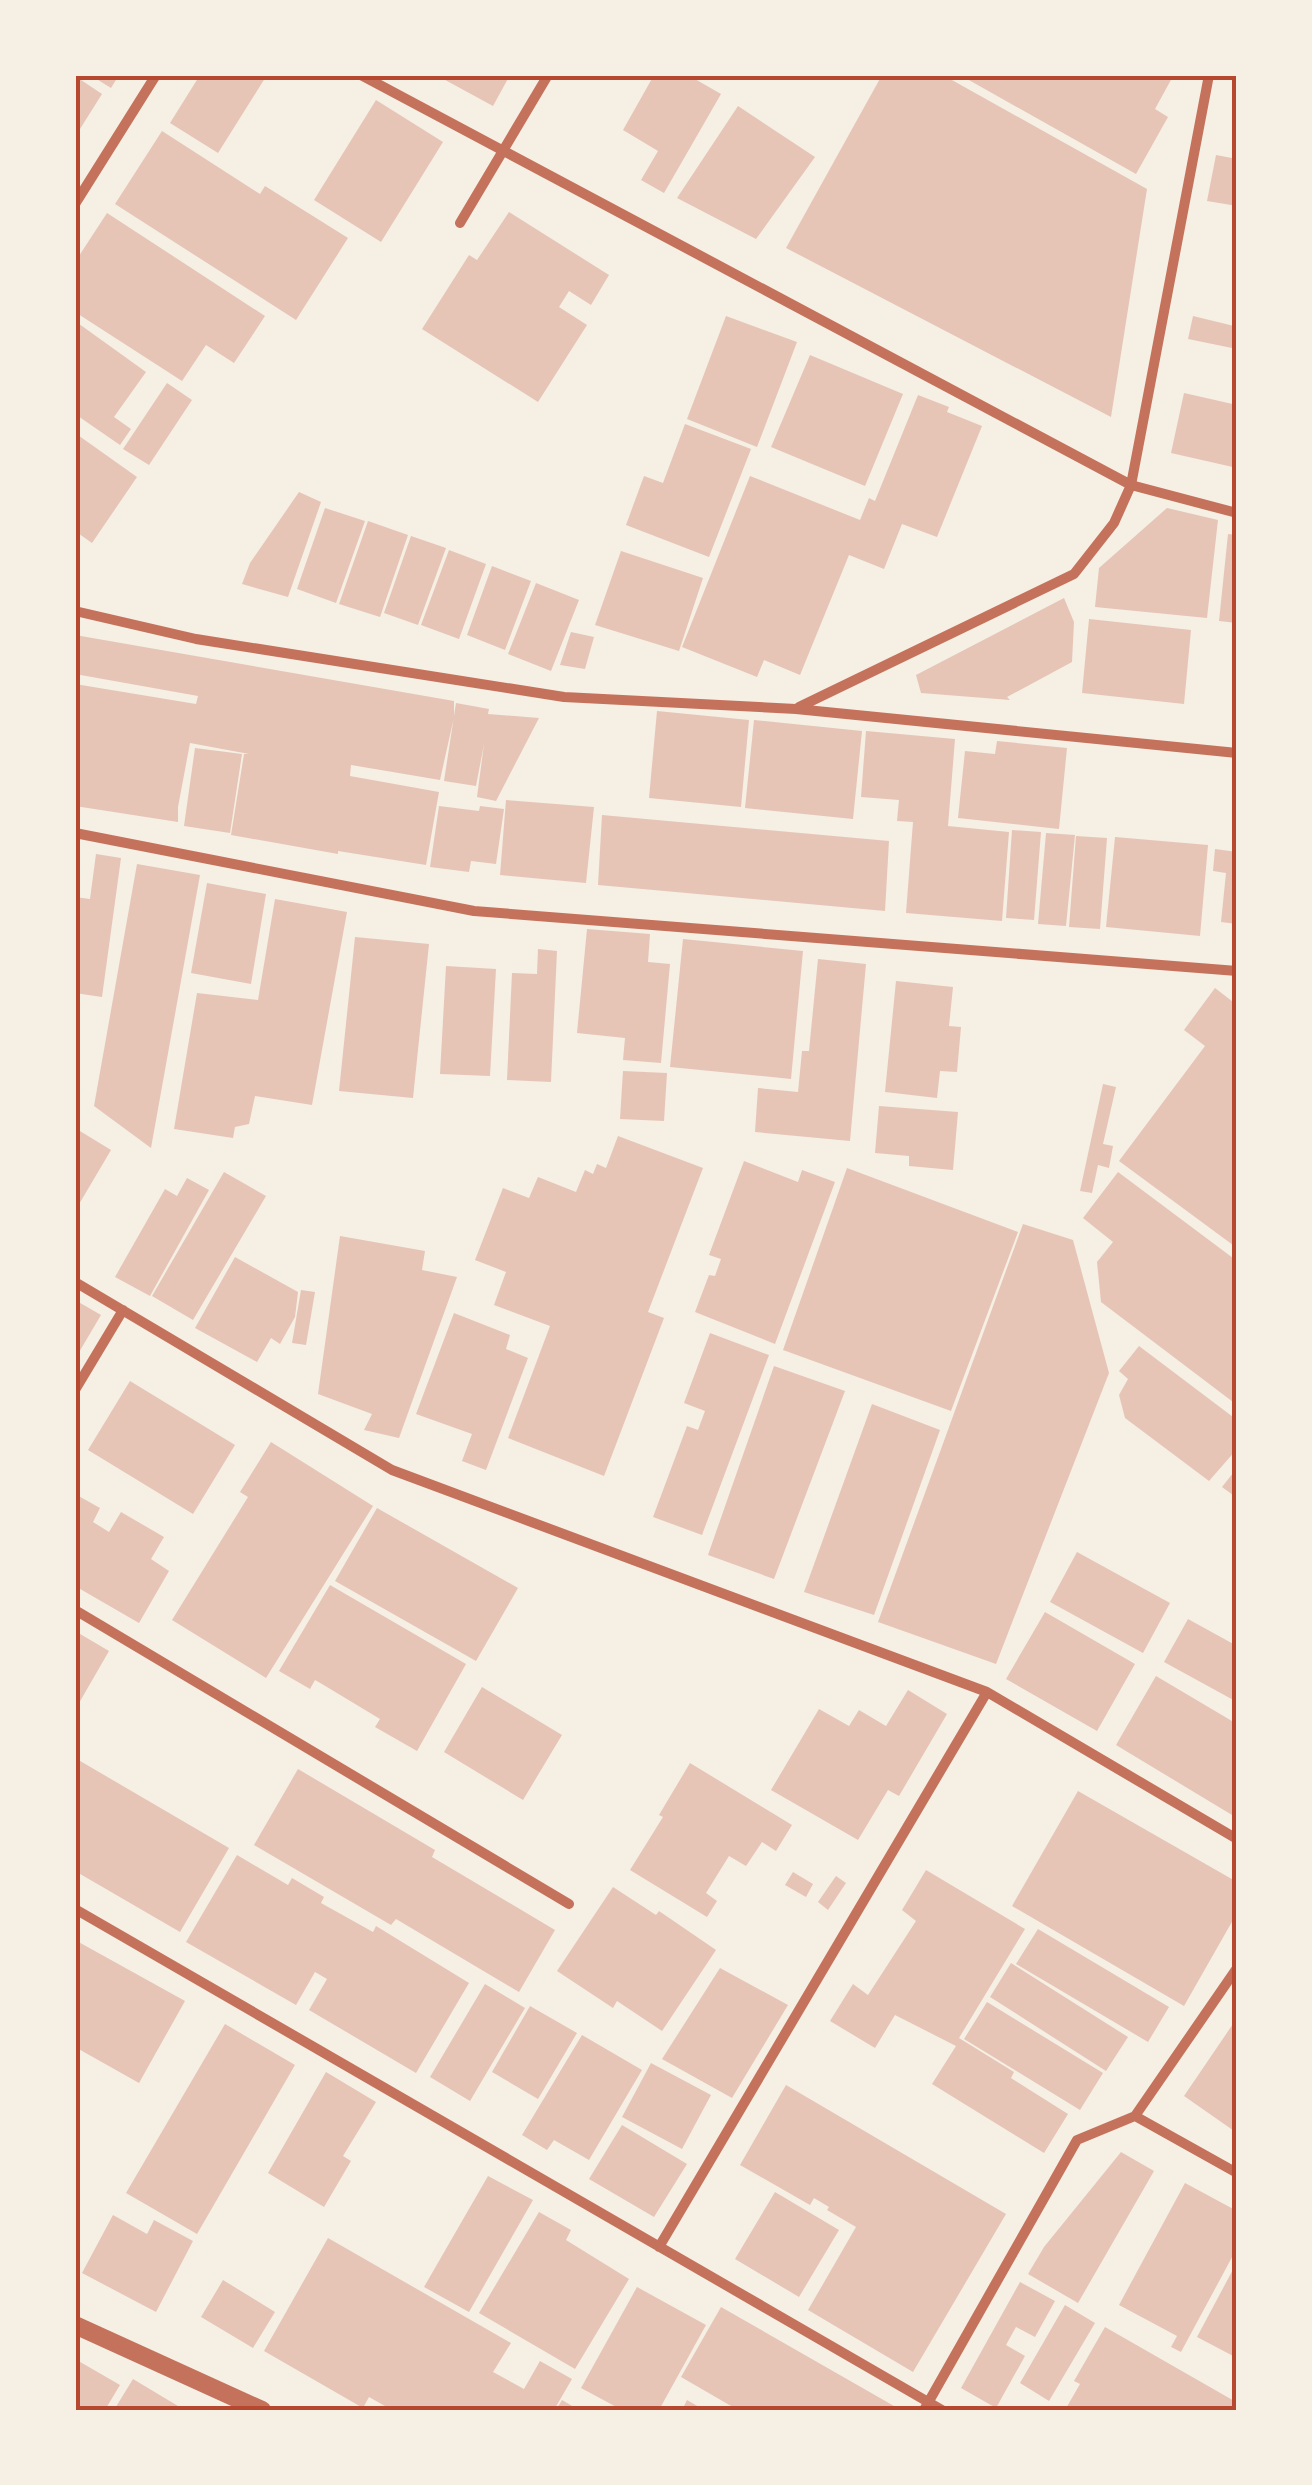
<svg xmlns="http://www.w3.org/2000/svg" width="1312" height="2485" font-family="'Zilla Slab',serif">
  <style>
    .building { fill: #e6c5b7 }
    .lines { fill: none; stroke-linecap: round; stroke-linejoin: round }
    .minor { stroke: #c5725c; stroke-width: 10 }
    .tertiary { stroke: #c5725c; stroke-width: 18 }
    .neatline { fill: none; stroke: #b5482f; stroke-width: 4 }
  </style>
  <rect width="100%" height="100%" fill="#f6efe4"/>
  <path class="building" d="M90 75H119L111 88Z
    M200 75H267L218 153 170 123Z
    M436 75H510L493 106Z
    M654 75H688L721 94 664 193 641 180 658 151 623 130Z
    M882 75H943L1147 189 1111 417 786 248Z
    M960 75H1167L1172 78 1155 109 1168 117 1136 174Z
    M75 76 102 94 80 129 75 125Z
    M376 100 443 142 381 242 314 200Z
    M738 106 815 157 756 239 677 198Z
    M162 131 260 194 265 186 348 238 296 320 115 204Z
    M1216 155 1237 159V206L1207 201Z
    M509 212 609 275 591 305 569 291 559 307 587 325 538 402 422 329 469 255 477 260Z
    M107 213 265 316 234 363 206 345 182 381 75 312V262Z
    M726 316 797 342 757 447 687 419Z
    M1193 316 1234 326 1232 348 1188 339Z
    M75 321 146 372 114 417 131 429 120 445 75 414Z
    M810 355 903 394 865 486 771 447Z
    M167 383 192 400 149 465 123 449Z
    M1184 393 1237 405V468L1171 453Z
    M918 395 949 407 947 412 982 426 937 537 902 524 884 569 849 555 800 675 764 660 757 677 682 647 750 476 860 520 869 498 875 501Z
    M685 424 751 449 709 557 626 525 644 476 663 483Z
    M75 433 137 477 92 543 75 531Z
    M299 492 321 502 288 597 242 584 250 563Z
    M325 508 365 521 336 603 297 589Z
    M1167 508 1218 520 1207 618 1095 607 1099 568Z
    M368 521 408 535 380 617 339 604Z
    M1228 534 1237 535V623L1219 621Z
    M411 536 446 548 418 625 384 613Z
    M449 550 486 564 459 639 421 625Z
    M621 551 703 578 679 651 595 625Z
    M492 566 531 581 505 650 467 635Z
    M536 583 579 600 551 671 508 654Z
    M1064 598 1074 622 1072 662 1007 697 1010 700 921 693 916 675Z
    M1089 619 1191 630 1184 704 1082 693Z
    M571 632 594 637 585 669 560 665Z
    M75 635 454 701V717L440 780 351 765 350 776 439 792 426 865 338 851V854L231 835 244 754H249L190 743 178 807V822L75 806V684L196 704 198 696 75 674Z
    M456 703 489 709 488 714 539 718 496 801 477 797 484 744 476 786 444 781Z
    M657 711 749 720 741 807 649 798Z
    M754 720 862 731 853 819 745 808Z
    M866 731 955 739 948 826 1009 832 1002 921 906 913 913 822 897 821 899 800 861 797Z
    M997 741 1067 748 1059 829 958 818 965 751 995 754Z
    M195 748 242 754 230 833 184 826Z
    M506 800 594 807 586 883 500 875Z
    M439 806 479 811 480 806 504 809 496 864 471 861 469 872 430 867Z
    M602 815 889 841 885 911 598 885Z
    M1012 830 1041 832 1034 920 1006 918Z
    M1046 833 1075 835 1066 926 1038 924Z
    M1076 836 1107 838 1100 929 1069 927Z
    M1115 837 1208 845 1200 936 1106 927Z
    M1215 849 1237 852V924L1221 922 1226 873 1213 871Z
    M96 854 121 858 102 997 75 993V897L90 899Z
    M137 864 200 875 151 1148 94 1106Z
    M207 883 266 894 251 984 191 973Z
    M275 899 347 912 312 1105 255 1096 249 1124 235 1127 233 1138 174 1129 197 993 258 1000Z
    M587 929 650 934 648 962 670 964 661 1063 623 1060 625 1038 577 1033Z
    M355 937 429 944 413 1098 339 1091Z
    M683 939 803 951 791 1079 670 1067Z
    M538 949 557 951 551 1082 507 1080 512 973 537 974Z
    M818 959 866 964 850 1141 755 1132 758 1088 798 1092 802 1051H809Z
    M446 966 496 969 490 1076 440 1074Z
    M896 981 953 987 949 1026 961 1027 957 1072 940 1071 937 1098 885 1092Z
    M1215 988 1237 1005V1248L1119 1161 1205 1046 1184 1030Z
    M623 1071 667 1073 664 1121 620 1119Z
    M1103 1084 1116 1087 1103 1144 1113 1146 1109 1168 1098 1165 1092 1193 1080 1191Z
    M879 1106 958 1112 953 1170 909 1166V1156L875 1153Z
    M75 1128 111 1150 75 1211Z
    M618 1136 703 1168 648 1312 664 1318 604 1476 508 1438 550 1326 494 1305 506 1272 475 1260 503 1188 529 1198 538 1177 576 1192 585 1170 593 1174 597 1164 606 1168Z
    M744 1161 798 1182 802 1170 835 1182 775 1344 695 1312 709 1275 715 1276 721 1259 709 1255Z
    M847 1168 1018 1232 951 1411 783 1350Z
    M224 1172 266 1196 193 1320 152 1296Z
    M1118 1172 1237 1261V1405L1101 1302 1097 1262 1113 1242 1083 1218Z
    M187 1178 209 1190 150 1296 115 1277 165 1189 177 1196Z
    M1023 1224 1073 1240 1109 1373 996 1664 878 1622Z
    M340 1236 425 1251 422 1270 457 1277 399 1438 364 1430 372 1414 318 1394Z
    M235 1257 298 1292 295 1317 280 1344 271 1338 257 1362 195 1328Z
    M301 1290 315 1292 306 1345 292 1343Z
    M75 1300 101 1315 75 1359Z
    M454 1313 510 1335 506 1349 528 1358 486 1470 462 1461 472 1434 416 1414Z
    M710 1333 769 1355 702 1535 653 1517 687 1426 698 1430 705 1411 684 1403Z
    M1139 1346 1237 1420V1449L1209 1481 1125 1418 1119 1395 1128 1379 1119 1371Z
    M774 1366 845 1391 774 1579 708 1555Z
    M130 1381 235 1445 193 1514 88 1450Z
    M872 1404 940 1430 874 1615 804 1592Z
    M271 1442 373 1506 266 1678 172 1620 248 1497 240 1492Z
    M1237 1468V1498L1222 1487Z
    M75 1494 100 1508 93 1522 109 1532 121 1512 164 1537 151 1559 169 1571 139 1623 75 1586Z
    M377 1508 518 1588 476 1661 335 1581Z
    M1077 1552 1170 1603 1143 1653 1050 1602Z
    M330 1585 466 1664 417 1751 375 1727 380 1719 322 1684 315 1680 310 1689 279 1671Z
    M1045 1612 1135 1664 1097 1731 1006 1679Z
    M1188 1619 1237 1646V1702L1164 1662Z
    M75 1631 109 1651 75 1710Z
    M1156 1676 1237 1724V1818L1116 1745Z
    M482 1687 562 1735 523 1800 444 1752Z
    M908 1690 947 1714 899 1796 888 1790 858 1840 771 1790 819 1709 849 1726 859 1710 886 1726Z
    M75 1758 229 1848 180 1932 75 1871Z
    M690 1763 792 1825 776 1851 762 1842 746 1866 729 1856 706 1893 717 1901 707 1917 630 1870 663 1817 659 1815Z
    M298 1769 435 1850 432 1857 555 1930 519 1992 396 1919 391 1925 254 1845Z
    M1078 1791 1237 1882V1913L1184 2006 1012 1906Z
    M237 1855 288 1885 292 1878 324 1897 321 1903 373 1932 376 1926 469 1983 416 2073 309 2010 327 1979 315 1972 296 2005 186 1942Z
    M926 1870 1025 1929 959 2038 1014 2072 1011 2078 1068 2114 1044 2153 932 2084 956 2046 895 2015 875 2048 830 2021 853 1984 868 1995 916 1921 902 1910Z
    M793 1872 813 1884 806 1897 785 1885Z
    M836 1876 846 1883 828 1910 818 1902Z
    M613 1887 656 1915 659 1911 716 1950 662 2031 617 2001 613 2008 557 1971Z
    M1038 1929 1169 2007 1148 2042 1016 1964Z
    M75 1940 185 2001 139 2083 75 2047Z
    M1011 1963 1128 2037 1106 2071 990 1997Z
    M720 1968 788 2005 732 2098 662 2059Z
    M485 1984 525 2008 470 2101 430 2077Z
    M987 2002 1103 2073 1080 2110 964 2039Z
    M530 2006 577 2033 538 2099 492 2072Z
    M1237 2018V2133L1184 2096Z
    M225 2024 295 2065 197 2234 126 2193Z
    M582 2035 642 2070 589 2160 554 2140 547 2150 522 2135Z
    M651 2063 711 2095 682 2149 622 2117Z
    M326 2072 376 2102 343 2156 351 2161 324 2207 268 2173Z
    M786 2085 1006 2214 913 2372 808 2310 856 2227 827 2210 829 2207 814 2198 810 2205 740 2165Z
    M622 2125 687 2164 654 2217 589 2179Z
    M1121 2152 1154 2171 1078 2303 1028 2274 1044 2247Z
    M488 2176 533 2200 469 2312 424 2287Z
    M1185 2183 1237 2211 1235 2218 1237 2219V2248L1181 2352 1171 2347 1177 2336 1119 2305Z
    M775 2192 839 2230 799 2297 735 2259Z
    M539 2212 571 2230 566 2240 629 2279 575 2369 479 2313Z
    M113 2215 147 2234 154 2220 193 2241 156 2312 82 2273Z
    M328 2238 511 2343 493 2372 524 2389 540 2361 572 2379 554 2410H392L369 2397 363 2408 264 2351Z
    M1237 2262V2358L1197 2337Z
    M223 2280 275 2312 253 2348 201 2317Z
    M1020 2282 1055 2301 1035 2337 1016 2327 1006 2345 1025 2356 996 2408 961 2388Z
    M637 2287 706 2325 659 2410H622L581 2388Z
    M1065 2305 1095 2323 1049 2401 1020 2383Z
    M721 2307 901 2410H738L681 2377Z
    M1105 2327 1236 2402 1231 2410H1065L1080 2384 1074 2381Z
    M75 2359 120 2385 105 2410H75Z
    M133 2379 178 2406 176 2410H114Z
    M562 2400 579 2410H556Z
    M687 2400 704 2410H682Z"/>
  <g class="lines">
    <path class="minor" d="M361 75 1131 485 1237 513
      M75 204 156 75
      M460 223 548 75
      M75 611 196 639 564 697 796 709 1237 753
      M799 707 1074 574 1114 523 1131 485 1209 75
      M75 833 474 911 1237 971
      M75 1282 392 1470 987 1692 1237 1839
      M75 1390 123 1310
      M75 1610 569 1904
      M75 1909 942 2410
      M1135 2116 1237 2173
      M659 2247 987 1692
      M924 2410 1077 2140 1135 2116 1237 1968"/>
    <path class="tertiary" d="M75 2325 262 2410"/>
  </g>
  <rect width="1312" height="2485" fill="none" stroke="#f6efe4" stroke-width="155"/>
  <rect x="78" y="78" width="1156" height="2330" class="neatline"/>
</svg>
